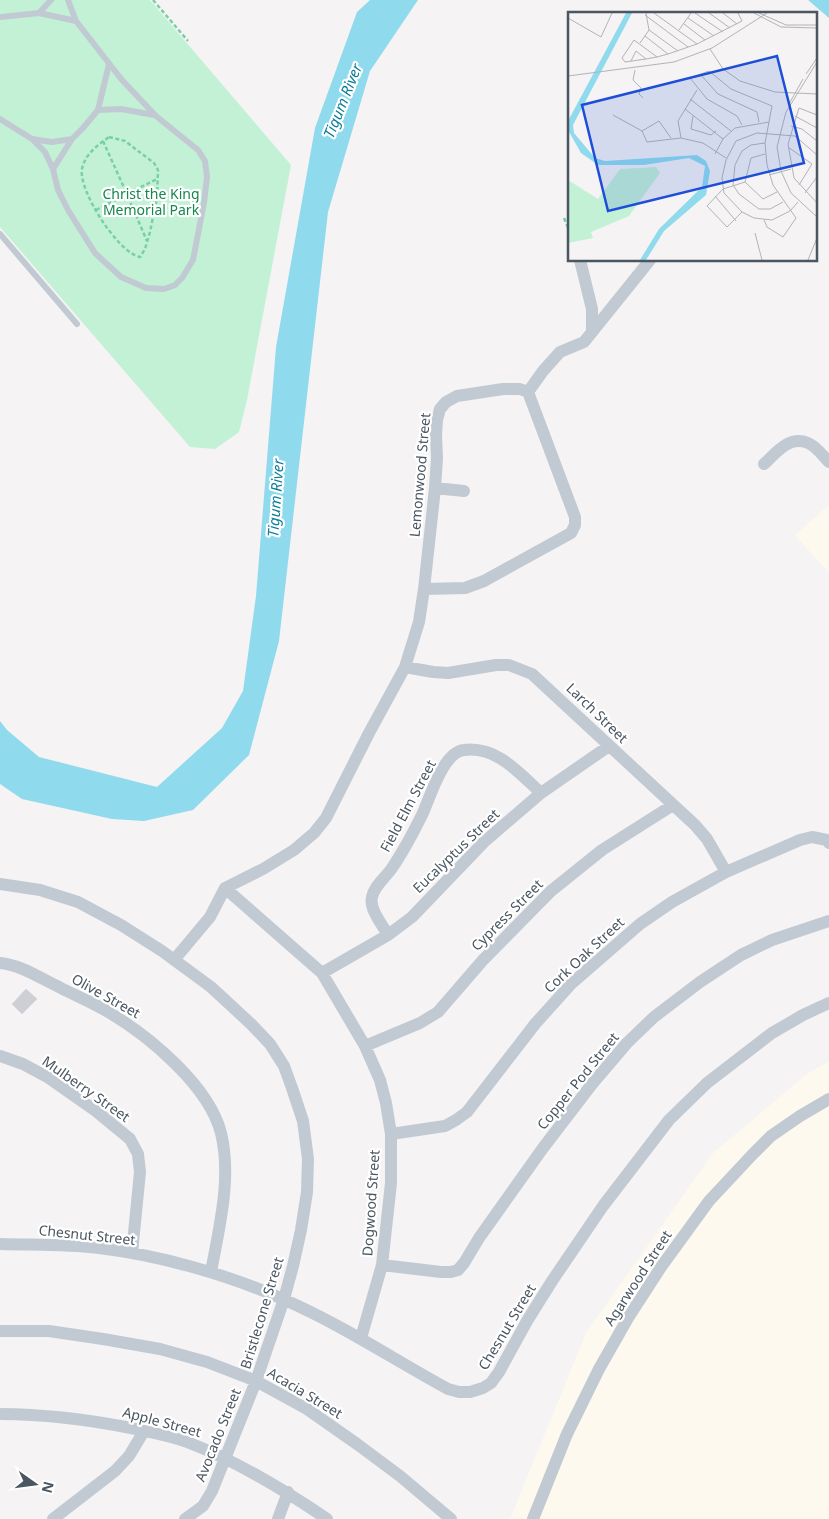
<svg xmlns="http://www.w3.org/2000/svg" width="829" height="1519" font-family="'Noto Sans',sans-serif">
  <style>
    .commercial { fill: #fdf9ef }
    .green { fill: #c3f1d5 }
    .water { fill: #90daee }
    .building { fill: #cdcfd5; stroke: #d7d9de }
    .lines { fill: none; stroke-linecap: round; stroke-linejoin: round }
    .path { stroke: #7ad0a6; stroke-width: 2.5; stroke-dasharray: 4 2.5; stroke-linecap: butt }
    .service { stroke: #c1cad2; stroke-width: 6 }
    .minor { stroke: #c1cad2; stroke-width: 12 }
    .labels { text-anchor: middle; stroke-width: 4.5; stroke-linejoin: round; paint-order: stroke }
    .park-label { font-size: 14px; fill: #17864f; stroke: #fff }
    .street-label { font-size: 14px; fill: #4a5661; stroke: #fff }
    .water-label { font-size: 15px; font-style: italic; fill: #0c7c9b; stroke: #fff }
    .inset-road { fill: none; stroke: #b1b4b9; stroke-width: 1 }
    .view { fill: #1d4ed8; fill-opacity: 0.15; stroke: #1d4ed8; stroke-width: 2.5 }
    .inset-edge { fill: none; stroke: #4a5661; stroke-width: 2.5 }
  </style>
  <rect width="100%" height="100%" fill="#f5f3f3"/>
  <path class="commercial" d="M829 505V573L795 535Z
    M829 1061V1519H510L586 1333 713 1153 807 1074Z"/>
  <path class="green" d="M0 0H150L291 165 247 400 239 432 215 449 190 447 0 227Z"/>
  <path class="water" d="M370 0H418L370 71 328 212 279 641 249 755 193 810 144 821 112 819 22 799 0 784V721L7 730 39 757 157 787 222 728 243 691 256 596 276 347 315 128 357 12Z
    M808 0H829V18Z"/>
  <path class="building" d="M26 989 37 999 22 1014 12 1004Z"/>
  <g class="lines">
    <path class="path" d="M153 0 188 41
      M109 137 125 141 154 163 158 170 157 198 150 232 145 249 140 257C118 253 78 190 82 169 85 154 98 145 109 137Z
      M103 141 126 192
      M129 193 157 179
      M128 197 147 241
      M96 210 125 195
      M564 218 569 230"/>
    <path class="service" d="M39 13 51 0
      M1 17 39 13 76 21
      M98 110 109 64
      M0 119 32 139 45 152 53 169 58 190 68 210 95 253 121 277 146 288 164 289 175 285 182 278 193 260 204 203 207 177 205 161 198 150 156 116 122 80 76 21 68 0
      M32 139 52 142 72 139
      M53 169 72 139 83 128 98 110 121 109 154 115
      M0 234 77 324"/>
    <path class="minor" d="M580 260 592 309V332
      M528 392 543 371 560 352 584 342 650 260
      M764 464C776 453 789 435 808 443 816 446 823 456 829 462
      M435 488 464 491
      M405 667 433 672 448 673 496 665H509L532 674 695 825 707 839 726 872
      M0 884 40 890 78 902 121 925 162 951 211 987 251 1024 270 1044 284 1066 292 1088 303 1121 308 1159 307 1192 301 1230 293 1266 284 1299 256 1381 212 1491 203 1506 185 1519
      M225 888 322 973 365 1046 380 1080 386 1103 391 1134V1183L382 1265 361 1338
      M388 935C382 924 369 909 372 897 374 886 386 877 392 868 403 852 413 833 422 815 430 798 443 752 464 750 497 746 519 773 541 793
      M174 960 210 917 225 888 263 869 294 850 314 833 326 818 369 733 405 667 419 622 424 589 435 488 437 458 436 435 437 420 440 409 446 402 457 396 503 389H520L528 392 575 517V525L571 533 484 581 465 588 424 589
      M0 963C21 965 40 978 59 987 76 996 94 1003 110 1013 150 1037 209 1086 221 1133 232 1178 219 1228 211 1272
      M322 973 388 935 412 917 484 842 541 793 609 746
      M365 1046 420 1023 438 1012 483 960 551 891 602 850 673 805
      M0 1056 23 1064 49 1078 96 1111 130 1139 138 1154 140 1172 132 1253
      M391 1134 445 1126 456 1120 467 1112 535 1024 571 984 640 924 672 902 726 872 800 840 812 837 827 840 829 843
      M0 1244C33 1245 66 1244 99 1248 159 1255 229 1275 285 1300 342 1325 393 1359 448 1389L459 1392H470L483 1388 491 1383 499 1372 527 1321 552 1281 603 1206 669 1120 707 1083 772 1033 803 1015 829 1003
      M382 1265 441 1272H451L458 1270 464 1263 479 1238 543 1148 592 1084 627 1043 654 1017 700 982 741 955 772 940 829 921
      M0 1331H49L103 1339 160 1349 207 1362 256 1381 307 1409 357 1444 400 1476 451 1519
      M0 1414C46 1414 91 1420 136 1429 153 1433 171 1436 187 1442 237 1461 283 1489 327 1519
      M53 1519 115 1471 129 1456 144 1431
      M278 1519 288 1492
      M533 1519 567 1434 599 1369 628 1318 661 1267 709 1201 752 1155 771 1136 800 1116 829 1099"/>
  </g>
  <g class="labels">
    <g class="park-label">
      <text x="151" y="199">Christ the King<tspan x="151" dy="16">Memorial Park</tspan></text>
    </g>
    <g class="street-label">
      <text transform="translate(420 475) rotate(-85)" y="5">Lemonwood Street</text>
      <text transform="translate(597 713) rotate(44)" y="5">Larch Street</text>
      <text transform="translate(408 806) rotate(-62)" y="5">Field Elm Street</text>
      <text transform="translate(456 851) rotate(-44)" y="5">Eucalyptus Street</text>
      <text transform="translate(507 915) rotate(-45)" y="5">Cypress Street</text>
      <text transform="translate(584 955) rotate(-43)" y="5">Cork Oak Street</text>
      <text transform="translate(106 996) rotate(29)" y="5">Olive Street</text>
      <text transform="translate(578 1081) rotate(-51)" y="5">Copper Pod Street</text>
      <text transform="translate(86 1089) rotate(35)" y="5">Mulberry Street</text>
      <text transform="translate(371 1203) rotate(-86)" y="5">Dogwood Street</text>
      <text transform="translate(87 1235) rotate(6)" y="5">Chesnut Street</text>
      <text transform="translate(638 1278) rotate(-57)" y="5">Agarwood Street</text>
      <text transform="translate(262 1313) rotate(-73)" y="5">Bristlecone Street</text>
      <text transform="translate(507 1327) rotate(-59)" y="5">Chesnut Street</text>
      <text transform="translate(305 1393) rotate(31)" y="5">Acacia Street</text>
      <text transform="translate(162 1422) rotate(15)" y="5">Apple Street</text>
      <text transform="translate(218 1435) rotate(-68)" y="5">Avocado Street</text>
    </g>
    <g class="water-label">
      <text transform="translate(343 101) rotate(-68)" y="5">Tigum River</text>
      <text transform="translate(276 498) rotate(-86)" y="5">Tigum River</text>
    </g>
  </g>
  <g transform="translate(568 12)">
    <rect width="249" height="249" fill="#f5f3f3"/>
    <path d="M88 155 92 161 61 204 23 220 25 226 0 231V168L30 187 52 157Z" fill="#c3f1d5"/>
    <path d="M58 1H64L5 113 6 121 27 146 37 149 129 143 138 149 142 159 138 183 96 219 78 248H72L91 217 134 175 137 154 121 146 76 153H30L13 141 0 118V109Z" fill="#90daee"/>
    <path class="inset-road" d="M78 1 81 18 110 39M86 1 129 32M127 1 155 20M141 1 162 16M155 1 169 12M186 1 213 15 249 16M191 1 218 13H249M77 3 120 35M0 6 33 25 44 1M120 6 146 24M116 12 137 28M111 18 123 1M77 24 100 42M72 31 81 18M142 37 155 57 172 69 207 80 249 82M89 45 66 28 54 46 57 50 78 47 89 45 100 42 129 32 174 9 170 1M63 49 68 39 78 47M249 50 218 100 209 135 213 159 223 181 249 205M67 58 65 68 73 76 71 82 75 86M132 62 150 82 189 100 191 110M238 62 249 46M0 64 106 50 144 36 199 1M122 87 163 119M221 92 235 67M117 97 155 127M45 103 74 119M249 103 231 96 220 132 226 166 249 191M125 104 123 117 143 123 148 119M227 104 249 116M174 113 169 104 139 87 122 66 141 59 163 77 204 94 197 131 199 153 205 173 228 206 215 225 199 215 196 208M223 114 234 117 249 129M103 126 91 109 74 119 79 130 113 126 135 131 158 146M113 126 110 109 129 78M197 131 183 133 174 139 167 153 165 173 171 182 191 197H202L215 190M220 135 244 152 231 173M147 142 155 127 167 116 201 110M197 142 183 146 177 170 195 187 209 180M201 163 223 157M237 181 249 165M147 184 168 209M230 190 222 199 204 208 186 206 174 200 156 181 154 166 158 148 168 129 189 121 227 124 249 143M174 200 159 215 139 194 155 177 177 170M187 221 194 248M240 248 249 226"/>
    <path class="view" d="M209 44 236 151 40 199 14 93Z"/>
    <rect width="249" height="249" class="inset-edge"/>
  </g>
  <g transform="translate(35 1484) rotate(104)" stroke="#ffffff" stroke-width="4" paint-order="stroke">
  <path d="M0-4L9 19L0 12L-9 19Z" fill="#4a5661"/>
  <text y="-8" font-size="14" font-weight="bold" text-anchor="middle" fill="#4a5661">N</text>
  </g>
</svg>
